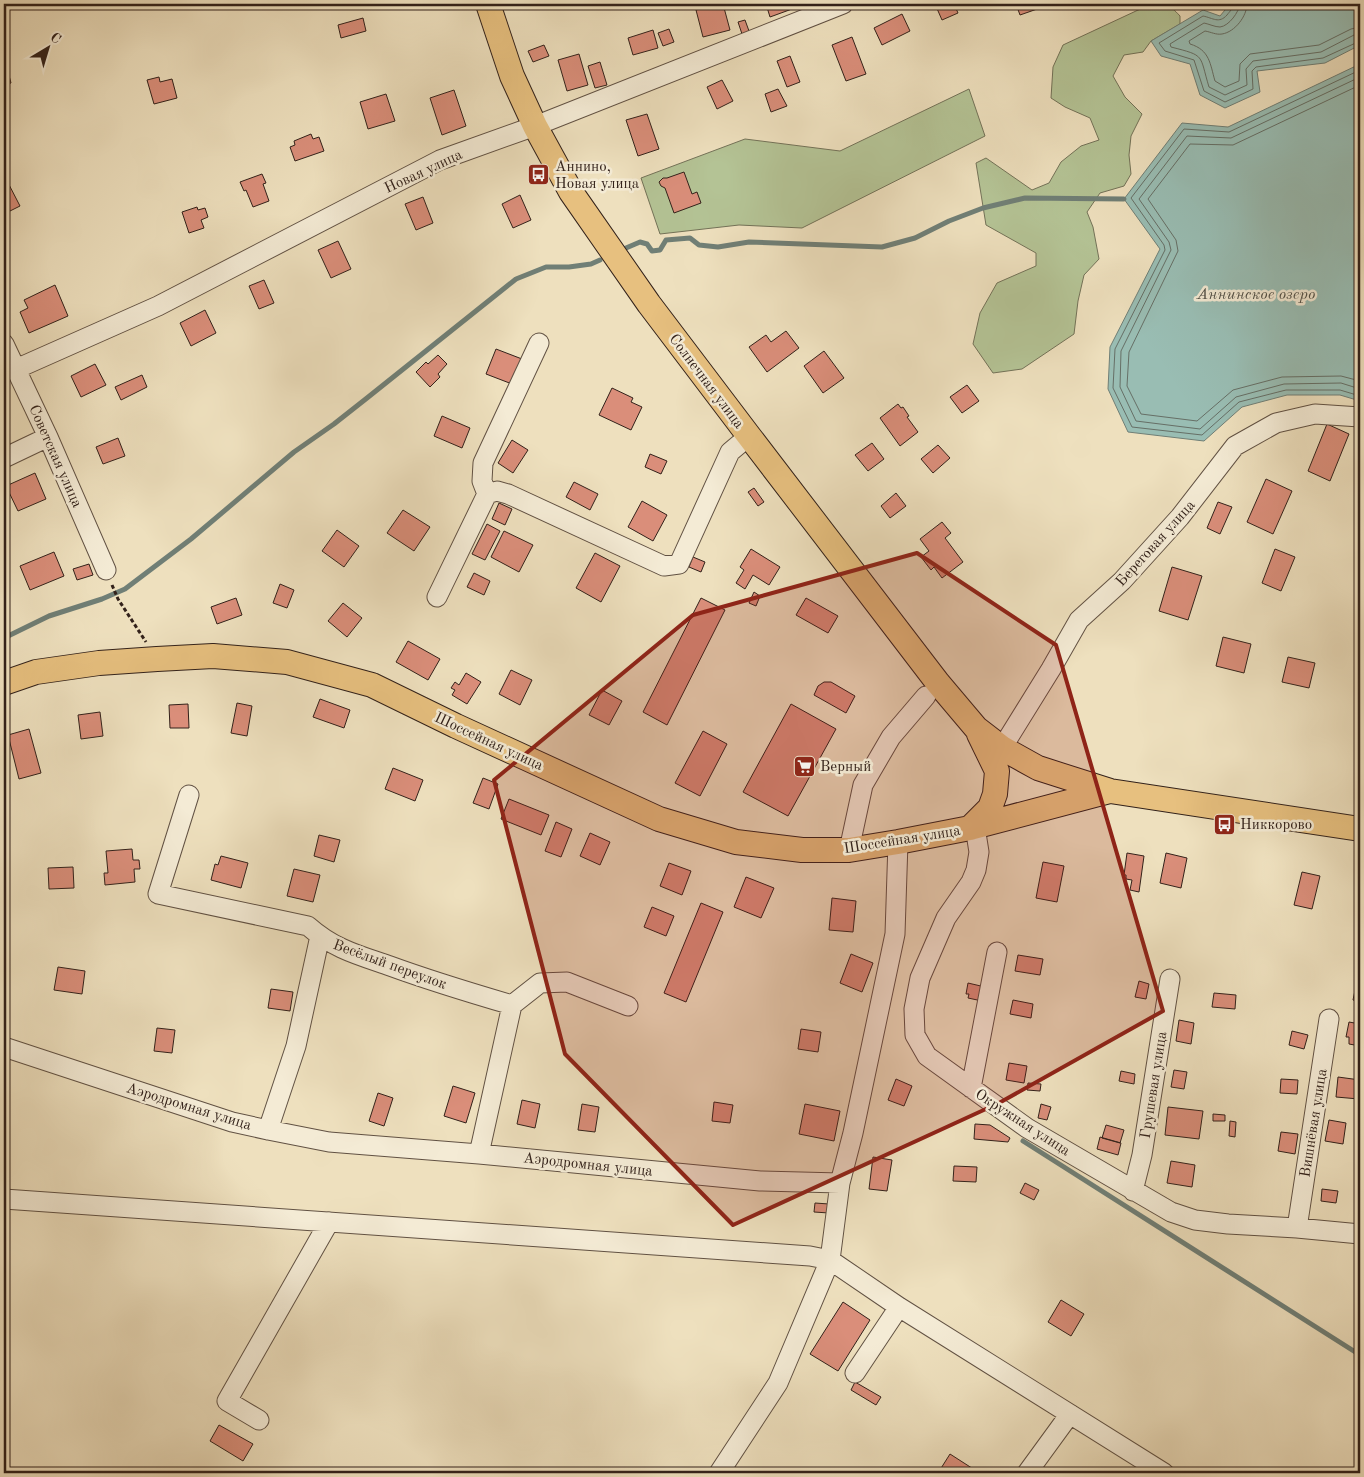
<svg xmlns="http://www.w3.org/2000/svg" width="1364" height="1477" font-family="'Old Standard TT',serif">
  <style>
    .green { fill: #b4c395; stroke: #737258 }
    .water { fill: #99bdb3; stroke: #707f76 }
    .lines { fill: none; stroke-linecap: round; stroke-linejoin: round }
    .shore { stroke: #666f66; stroke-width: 1 }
    .stream { stroke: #707f76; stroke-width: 5 }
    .building { fill: #da8e7a; stroke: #32211a }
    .minor-casing { stroke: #615143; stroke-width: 21 }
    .major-casing { stroke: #32211a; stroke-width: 26 }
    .path { stroke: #32211a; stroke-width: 3; stroke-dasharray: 4 2.5; stroke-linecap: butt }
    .minor { stroke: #f4ebd5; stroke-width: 19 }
    .major { stroke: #e7c07f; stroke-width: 24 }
    .marked { fill: #8f2418; fill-opacity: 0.2; stroke: #8f2418; stroke-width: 4; stroke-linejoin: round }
    .labels { text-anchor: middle; stroke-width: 5; stroke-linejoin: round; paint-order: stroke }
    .poi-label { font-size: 15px; fill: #32211a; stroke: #f4ebd5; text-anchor: start }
    .street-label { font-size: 15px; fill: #32211a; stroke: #f4ebd5 }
    .water-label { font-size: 16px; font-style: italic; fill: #515048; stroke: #f4ebd5 }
  </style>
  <rect width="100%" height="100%" fill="#eee0be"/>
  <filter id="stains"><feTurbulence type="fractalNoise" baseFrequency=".004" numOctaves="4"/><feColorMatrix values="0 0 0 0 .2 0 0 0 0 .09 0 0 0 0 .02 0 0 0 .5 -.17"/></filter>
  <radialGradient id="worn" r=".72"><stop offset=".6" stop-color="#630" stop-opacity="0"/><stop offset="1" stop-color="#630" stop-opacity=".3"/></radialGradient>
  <path class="green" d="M1151 4C1166 4 1169 4 1180 16V24L1151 41 1143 52 1124 55 1113 76 1125 97 1142 114 1131 136 1129 155 1131 174 1124 186 1100 193 1087 212 1093 227 1099 259 1084 275 1078 301 1074 334 1022 369 993 373 973 344 980 313 997 283 1036 266V253L986 225 976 163 986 158 1032 190 1049 183 1061 162 1081 146 1099 140 1090 118 1065 107 1051 98 1053 67 1063 45Z
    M969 89 985 136 802 228 739 225 660 234 641 178 745 139 840 151Z"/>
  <path class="water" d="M1230 4H1360V45L1325 63 1257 71 1260 92 1225 108 1200 95 1190 64 1161 56 1151 41 1203 10 1220 16Z
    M1360 64V401L1340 395H1287L1242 407 1204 441 1128 432 1108 389 1110 347 1160 249 1124 199 1182 123 1228 127Z"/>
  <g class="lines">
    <path class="shore" d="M1233 4C1233 9 1230 11 1227 15 1219 24 1213 18 1203 16L1159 43 1165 51 1194 60 1204 91 1225 102 1253 89 1252 71 1256 67 1323 58 1360 41
      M1240 4C1239 12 1229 26 1220 27 1215 27 1209 24 1204 23L1170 44 1171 47C1206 56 1199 54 1209 87L1225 95 1247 85 1246 69 1253 61 1321 52 1354 35 1360 34
      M1247 4C1247 16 1235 32 1222 34 1216 35 1211 32 1205 31L1189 41 1190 44C1210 50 1210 64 1215 81L1225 87 1239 81 1240 64 1250 54 1319 45 1351 29 1360 27
      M1360 70 1229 132 1184 129 1131 198 1164 245 1165 250 1115 349 1113 388 1132 427 1202 435 1239 402 1286 390H1340L1360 396
      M1360 77 1231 138 1187 136 1139 199 1169 242 1171 250 1121 351 1120 387 1136 421 1200 429 1236 397 1284 384 1341 383 1360 389
      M1360 85 1233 145 1190 144 1148 199 1176 240 1178 251 1129 352 1127 386 1141 414 1197 421 1233 390 1282 377 1341 376 1360 381"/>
    <path class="stream" d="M626 248 640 242 647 244 652 251 660 250 666 240 690 238 699 245 718 247 749 242 882 247 915 238 949 221 983 208 1025 198 1124 199
      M4 638 49 616 102 599 125 589 191 539 294 452 334 424 367 398 516 279 546 267H569L591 264 600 260
      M1023 1141 1360 1355"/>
  </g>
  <path class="building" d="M719 4H723L730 30 703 37 696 10Z
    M766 4H790L792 9 770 17Z
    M935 4H954L958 13 942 20Z
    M1016 4H1038L1040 8 1020 15Z
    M902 14 910 31 882 45 874 28Z
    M363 18 366 31 341 38 338 25Z
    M745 20 749 31 742 34 738 22Z
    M669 29 674 42 663 46 658 33Z
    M653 30 658 48 633 55 628 38Z
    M852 37 866 74 846 81 832 45Z
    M544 45 549 56 533 62 528 51Z
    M579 54 588 85 567 91 558 60Z
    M790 56 800 82 787 87 777 61Z
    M600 62 607 85 595 88 588 66Z
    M7 68 11 83 4 85V69Z
    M159 77 160 82 172 79 177 98 154 104 147 80Z
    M722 80 733 101 717 109 707 87Z
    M778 89 787 106 771 112 765 94Z
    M454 90 466 126 442 135 430 98Z
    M386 94 395 121 368 129 360 102Z
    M647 114 659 149 638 156 626 120Z
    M311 134 313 139 319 137 324 151 295 161 290 147 295 145 294 141Z
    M684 172 692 194 697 192 701 203 674 213 665 188 661 186 659 182 663 178H667Z
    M262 174 266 183 263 184 269 201 253 207 246 190 244 191 240 182Z
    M4 175 20 206 4 214Z
    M520 195 531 220 513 228 502 204Z
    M423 197 433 223 416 230 405 204Z
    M197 207 198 210 205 208 208 217 201 220 204 228 189 233 182 212Z
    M338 241 351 269 331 278 318 250Z
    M264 280 274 303 259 309 249 286Z
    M55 285 68 316 29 333 20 312 28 308 24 300Z
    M205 310 216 333 191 346 180 323Z
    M786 331 799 348 767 372 749 347 766 335 771 342Z
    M496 349 522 359 512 384 486 374Z
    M824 351 844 378 823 393 804 366Z
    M438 355 447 364 438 374 440 377 430 387 416 372 426 362 428 364Z
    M95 364 106 385 81 397 71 376Z
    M142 375 147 387 121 400 115 387Z
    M967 385 979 401 962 413 950 397Z
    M612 388 633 398 631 402 642 407 631 430 599 415Z
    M898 404 901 408 903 407 909 416 907 417 918 432 900 446 880 418Z
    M442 416 470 428 462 448 434 436Z
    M1327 424 1349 434 1330 481 1308 471Z
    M118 438 125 456 103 464 96 447Z
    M512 440 528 450 513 473 498 463Z
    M872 443 884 459 868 471 855 455Z
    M938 445 950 458 933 473 921 459Z
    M650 454 667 461 661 474 645 467Z
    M35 473 46 499 18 511 6 486Z
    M1266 479 1292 491 1273 534 1247 522Z
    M574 482 598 494 590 510 566 497Z
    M754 488 764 502 758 506 748 492Z
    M896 493 906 506 890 518 881 506Z
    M642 501 667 515 653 541 628 527Z
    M1218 502 1232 507 1220 534 1207 528Z
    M499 503 512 509 505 525 492 519Z
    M403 510 430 527 414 551 387 533Z
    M942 522 951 533 945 538 963 562 942 578 934 567 931 570 921 557 929 551 920 539Z
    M487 524 500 531 485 560 472 554Z
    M337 530 359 546 344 567 322 551Z
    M504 531 533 545 519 572 491 557Z
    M751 549 780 567 769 585 753 575 745 589 736 583 744 570 740 567Z
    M1275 549 1295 557 1281 591 1262 583Z
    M54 552 64 576 30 590 20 566Z
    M595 553 620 566 601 602 576 588Z
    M693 557 705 562 701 572 689 567Z
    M89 564 93 575 77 580 73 569Z
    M1172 567 1202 576 1188 620 1159 611Z
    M474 573 490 581 484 595 467 587Z
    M280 584 294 590 287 608 273 603Z
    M754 592 760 596 756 606 749 603Z
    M236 598 242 615 217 624 211 607Z
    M701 598 725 610 667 725 643 712Z
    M806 598 838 616 828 633 796 615Z
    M343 603 362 618 347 637 328 621Z
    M1223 637 1251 644 1244 673 1216 666Z
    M408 641 440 659 428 680 396 662Z
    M1288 657 1315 663 1309 688 1282 682Z
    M511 670 532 680 520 705 499 694Z
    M466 673 481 682 467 704 452 695 455 690 451 688 455 682 459 685Z
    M824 682H831L855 696 846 713 814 695 818 686Z
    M602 690 622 701 609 725 589 715Z
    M320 699 350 710 344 728 313 717Z
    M237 703 252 706 247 736 231 733Z
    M188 704 189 728H170L169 705Z
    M791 704 836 729 788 816 743 792Z
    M100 712 103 736 81 739 78 715Z
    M29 729 41 773 19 779 8 735Z
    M703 731 727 744 700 796 675 783Z
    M393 768 423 780 415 801 385 789Z
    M483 778 498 784 489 809 473 803Z
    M509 799 549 815 541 835 501 819Z
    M556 822 572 829 561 857 545 851Z
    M590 833 610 842 600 865 580 856Z
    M319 835 340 840 334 862 314 856Z
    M132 849 133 860H139L140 869H134L135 882 105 885 104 873H108L106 851Z
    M1127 853 1144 856 1139 892 1130 890 1132 880 1126 879V875H1124Z
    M1166 853 1187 858 1181 888 1160 883Z
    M221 856 248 863 241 888 211 880 215 864 218 865Z
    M1043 862 1064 866 1057 902 1036 898Z
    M669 863 691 871 682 895 660 886Z
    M73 867 74 888 49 889 48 868Z
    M294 869 320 875 313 902 287 896Z
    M1302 872 1320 876 1312 909 1294 905Z
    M746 877 774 888 761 918 734 907Z
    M832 898 856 901 853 932 829 930Z
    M701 903 723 912 686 1002 664 993Z
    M652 907 674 916 666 936 644 927Z
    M851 954 873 963 862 992 840 983Z
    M1018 955 1043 959 1040 975 1015 971Z
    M1360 966V1002L1353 1000Z
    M58 967 85 971 82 994 54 990Z
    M1139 981 1149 984 1146 999 1135 997Z
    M968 983 985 987 982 1001 968 998 969 994H966Z
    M271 989 293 992 290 1011 268 1008Z
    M1214 993 1236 995 1235 1009 1212 1007Z
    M1013 1000 1033 1004 1031 1018 1010 1014Z
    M1179 1020 1194 1023 1191 1044 1176 1041Z
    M1349 1022 1360 1024V1046L1349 1044V1037H1346Z
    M157 1028 175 1030 172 1053 154 1051Z
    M801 1029 821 1032 818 1052 798 1049Z
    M1292 1031 1308 1035 1304 1049 1289 1045Z
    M1009 1063 1027 1066 1024 1083 1006 1080Z
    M1174 1070 1187 1072 1184 1089 1171 1087Z
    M1121 1071 1135 1074 1134 1084 1119 1081Z
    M1338 1077 1360 1080 1359 1099 1336 1097Z
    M896 1079 912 1086 904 1106 888 1100Z
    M1281 1079 1298 1080 1297 1094 1280 1093Z
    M1028 1083 1041 1084 1040 1091 1027 1090Z
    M453 1086 475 1093 466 1123 444 1116Z
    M378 1093 393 1098 384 1126 369 1121Z
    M522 1100 540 1104 535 1128 517 1124Z
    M714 1102 733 1105 730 1123 712 1121Z
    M582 1104 599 1107 595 1132 578 1130Z
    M805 1104 840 1111 834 1141 799 1134Z
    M1041 1104 1051 1107 1047 1120 1038 1118Z
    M1168 1107 1203 1111 1199 1139 1165 1135Z
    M1213 1114 1225 1115V1121H1213Z
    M1329 1120 1346 1123 1343 1144 1325 1141Z
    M1230 1121 1236 1122 1235 1137 1229 1136Z
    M975 1124 990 1125 1010 1138 1008 1142 974 1139Z
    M1106 1125 1124 1130 1120 1143 1102 1138Z
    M1281 1132 1298 1134 1295 1154 1278 1151Z
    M1100 1137 1121 1143 1118 1155 1097 1149Z
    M873 1157 892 1160 887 1191 869 1189Z
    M1171 1161 1195 1165 1192 1187 1167 1183Z
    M954 1166 977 1167 976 1182 953 1181Z
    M1025 1183 1039 1190 1034 1200 1020 1193Z
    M1322 1189 1338 1191 1336 1203 1321 1201Z
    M815 1203 829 1204V1213L814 1212Z
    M1061 1300 1084 1314 1071 1336 1048 1322Z
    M843 1302 870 1320 838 1371 810 1354Z
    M855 1382 881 1397 876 1405 851 1390Z
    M219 1425 253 1444 243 1461 210 1441Z
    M950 1454 978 1472V1473H938Z"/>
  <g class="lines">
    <defs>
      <path id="minor" d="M4 344 48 437 106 570
        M16 369 158 306 440 160 535 126 843 4
        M4 458 48 437
        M487 494 482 481 483 463 539 343
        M437 597 487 494 497 491 508 494 664 566 679 564 730 452 749 436
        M1002 748 1051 669 1079 620 1122 581 1180 517 1235 446 1276 423 1315 414 1360 417
        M189 795 158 894 308 926C334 949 358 955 390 966 431 981 471 993 512 1005L540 983 567 982 628 1006
        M975 827 979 852 976 870 971 882 946 918 920 978 914 1009 915 1035 927 1056 1027 1128 1171 1212 1195 1220 1228 1224 1297 1228 1360 1234
        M849 850 863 785 891 737 926 696
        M4 1047 232 1122 268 1130 329 1142 479 1154 760 1181 840 1183
        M971 1088 997 952
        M268 1130 296 1046 320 936
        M479 1154 512 1005
        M1133 1191 1142 1155 1170 979
        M4 1199 810 1256 830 1260 899 1307 1164 1473
        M1297 1228 1329 1019
        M855 1373 899 1307
        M259 1420 227 1401 329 1222
        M719 1473 778 1383 830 1260 840 1183 853 1133 895 934 898 842
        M1027 1473 1070 1414"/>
      <path id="major" d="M488 4 512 76 535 126 571 192 649 304 749 436 938 683 976 728 1002 748 1038 768 1110 791 1360 829
        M4 683 36 672 99 663 157 659 213 656 287 662 372 685 456 726 659 819 736 842 802 850H849L898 842 970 828 1110 791
        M970 828 990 808 995 794 997 771 979 734"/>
    </defs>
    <use href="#minor" class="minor-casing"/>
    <use href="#major" class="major-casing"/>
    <path class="path" d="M112 585 118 599 146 642"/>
    <use href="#minor" class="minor"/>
    <use href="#major" class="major"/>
  </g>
  <path class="marked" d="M917 553 1056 645 1163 1011 999 1103 733 1225 565 1054 494 780 693 615Z"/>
  <defs>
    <symbol id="bus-square" viewBox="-11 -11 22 22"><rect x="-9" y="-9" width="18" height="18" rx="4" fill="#8f2418" stroke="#f4ebd5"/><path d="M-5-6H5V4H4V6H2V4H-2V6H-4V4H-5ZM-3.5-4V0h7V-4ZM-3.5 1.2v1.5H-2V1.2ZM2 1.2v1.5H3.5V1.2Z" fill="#fff"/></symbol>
    <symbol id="supermarket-square" viewBox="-11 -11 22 22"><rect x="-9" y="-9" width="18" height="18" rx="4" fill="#8f2418" stroke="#f4ebd5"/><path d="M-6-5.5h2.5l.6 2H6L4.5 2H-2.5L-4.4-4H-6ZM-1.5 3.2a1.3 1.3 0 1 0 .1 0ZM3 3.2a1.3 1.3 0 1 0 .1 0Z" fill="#fff"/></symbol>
  </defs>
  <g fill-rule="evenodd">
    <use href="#bus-square" x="526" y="162" width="25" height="25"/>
    <use href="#supermarket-square" x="792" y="754" width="25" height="25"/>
    <use href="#bus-square" x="1212" y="812" width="25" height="25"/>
  </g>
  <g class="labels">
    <g class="poi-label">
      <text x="555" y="171">Аннино,<tspan x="555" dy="17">Новая улица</tspan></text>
      <text x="820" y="771">Верный</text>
      <text x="1240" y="829">Никкорово</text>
    </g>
    <g class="street-label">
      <text transform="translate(423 171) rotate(-25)" y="5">Новая улица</text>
      <text transform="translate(707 381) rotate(53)" y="5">Солнечная улица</text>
      <text transform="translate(56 456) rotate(66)" y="5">Советская улица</text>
      <text transform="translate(1155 543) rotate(-48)" y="5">Береговая улица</text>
      <text transform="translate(489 741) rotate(25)" y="5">Шоссейная улица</text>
      <text transform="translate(902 839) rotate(-9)" y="5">Шоссейная улица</text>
      <text transform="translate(390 964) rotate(20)" y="5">Весёлый переулок</text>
      <text transform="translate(1153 1085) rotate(-81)" y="5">Грушевая улица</text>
      <text transform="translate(189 1106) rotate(17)" y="5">Аэродромная улица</text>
      <text transform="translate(1023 1122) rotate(33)" y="5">Окружная улица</text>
      <text transform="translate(1313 1123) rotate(-81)" y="5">Вишнёвая улица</text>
      <text transform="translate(588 1164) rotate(6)" y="5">Аэродромная улица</text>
    </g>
    <g class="water-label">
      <text x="1256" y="299">Аннинское озеро</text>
    </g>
  </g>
  <rect width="1364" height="1477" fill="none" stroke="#eee0be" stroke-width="20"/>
  <rect x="5" y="5" width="1354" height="1467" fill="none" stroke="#32211a" stroke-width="2.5"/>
  <rect x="10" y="10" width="1344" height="1457" fill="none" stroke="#32211a"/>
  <g transform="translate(48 48) rotate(38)" stroke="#f4ebd5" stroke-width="4" paint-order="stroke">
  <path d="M0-4L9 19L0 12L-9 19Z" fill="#32211a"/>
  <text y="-8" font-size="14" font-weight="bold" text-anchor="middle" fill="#32211a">С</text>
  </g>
  <rect width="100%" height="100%" filter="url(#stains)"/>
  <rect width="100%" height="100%" fill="url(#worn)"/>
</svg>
